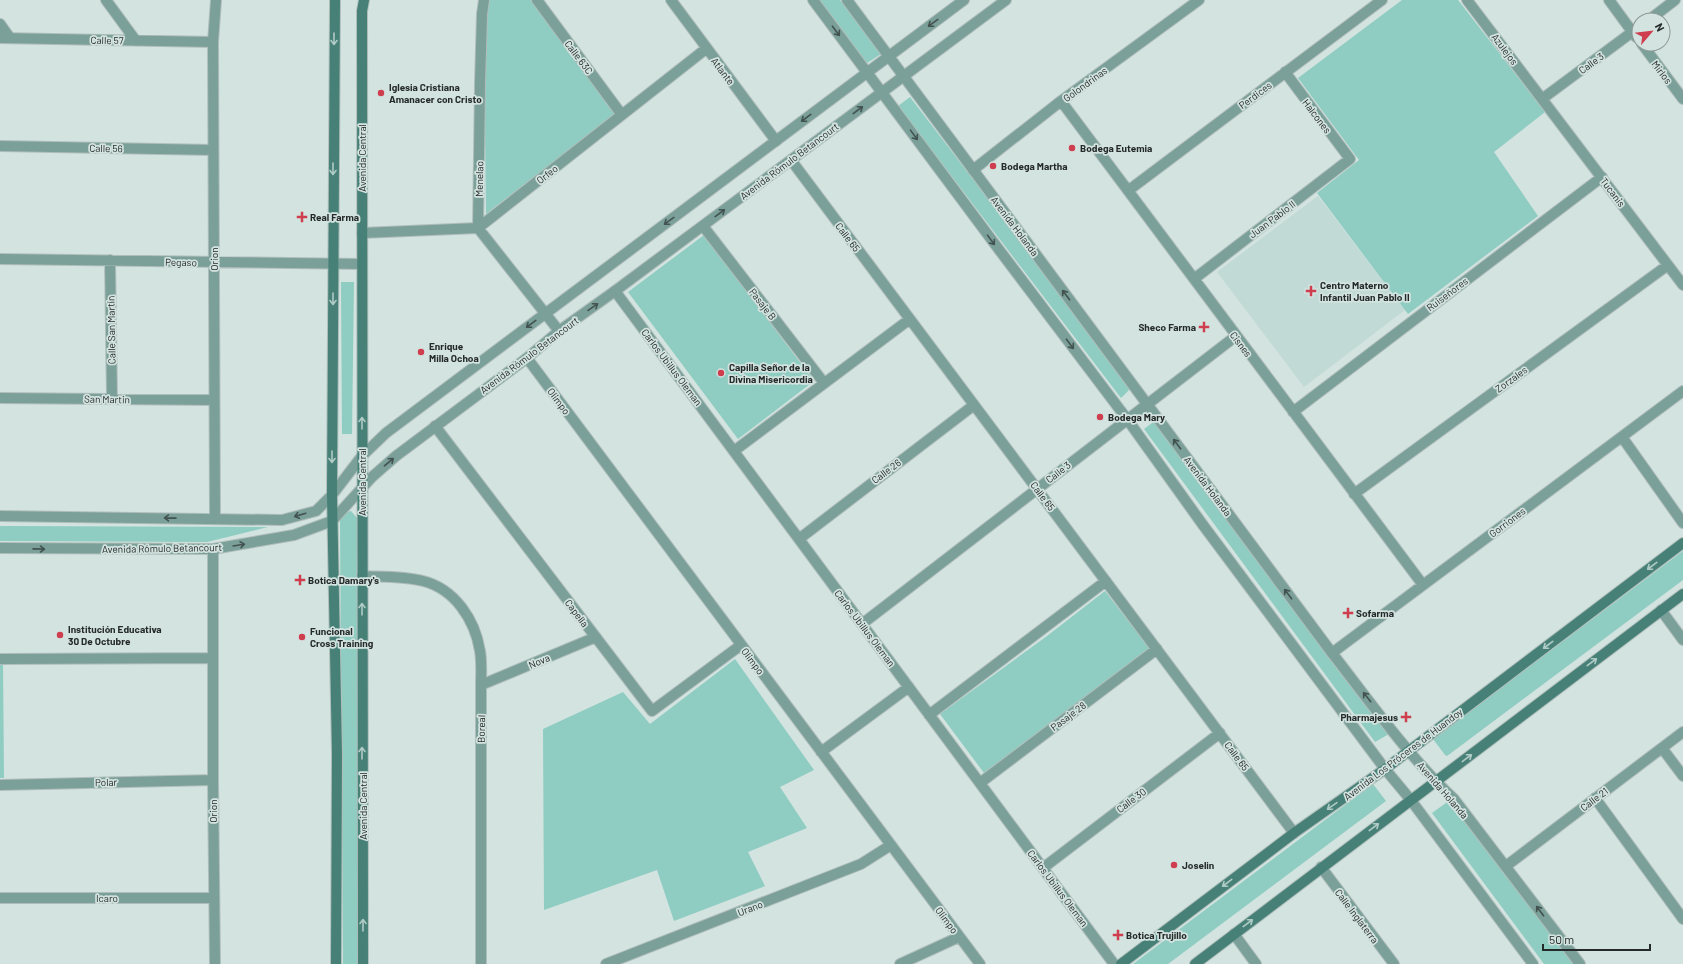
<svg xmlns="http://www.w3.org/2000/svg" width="1683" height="964" font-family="Barlow,sans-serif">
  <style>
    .built { fill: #c1dad5 }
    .green { fill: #8fccc1 }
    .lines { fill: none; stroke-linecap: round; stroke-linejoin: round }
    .minor-casing { stroke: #b0bebb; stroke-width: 12 }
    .tertiary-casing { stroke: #b0bebb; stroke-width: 12 }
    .secondary-casing { stroke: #b0bebb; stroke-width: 12 }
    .minor { stroke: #7b9f99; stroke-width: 10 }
    .tertiary { stroke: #7b9f99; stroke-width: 10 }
    .secondary { stroke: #468077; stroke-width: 10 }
    .oneway { stroke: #425350 }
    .oneway2 { stroke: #b0cac6 }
    .poi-dot { fill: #cf3e4f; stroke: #d3e3e0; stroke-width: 1.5 }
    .labels { text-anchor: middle; stroke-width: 3.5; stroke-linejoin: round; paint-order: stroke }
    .street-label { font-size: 10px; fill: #242a29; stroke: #d3e3e0 }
    .poi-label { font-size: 10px; font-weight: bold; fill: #242a29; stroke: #d3e3e0; text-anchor: start }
  </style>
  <rect width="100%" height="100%" fill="#d3e3e0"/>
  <path class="built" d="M1318 196 1405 310 1304 387 1217 272Z"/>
  <path class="green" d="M488 0H531L616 113 486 214 484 41Z
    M819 0H840L881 54 867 63Z
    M1402 0H1458L1545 112 1494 152 1538 216 1408 314 1317 193 1359 160 1298 78Z
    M910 97 1132 387 1121 398 898 106Z
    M704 235 814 381 738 439 628 292Z
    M341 282H354L352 434H342Z
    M1156 420 1389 734 1375 742 1144 429Z
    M351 511 357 518V964H343L340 520 343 513Z
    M0 526 268 527 207 542 0 541Z
    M1683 551V580L1447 756 1445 755 1433 739Z
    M1105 591 1150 649 984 773 940 714 1047 636Z
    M735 659 814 770 780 787 807 828 748 852 765 886 674 921 657 870 544 910 543 729 623 692 650 724Z
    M0 664H3L4 778H0Z
    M1373 784 1386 801 1168 964H1133Z
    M1450 800 1573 964H1544L1432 813Z"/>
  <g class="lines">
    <defs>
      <path id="minor" d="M106 0 136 41
        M484 0 482 14 480 83 478 228 559 331
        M537 0 622 115
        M671 0 776 141
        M1467 0 1683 285
        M1609 0 1636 37
        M1649 20 1675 0
        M0 24 10 38
        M0 38 213 42
        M1642 44 1683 99
        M1542 99 1639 27
        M1061 101 1423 585
        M0 146 213 150
        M791 160 1294 833
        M973 170 1061 101 1199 0
        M1129 190 1382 0
        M703 226 824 383
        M362 233 478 228 707 48
        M0 259 362 264
        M110 260 112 399
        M1194 279 1350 159 1285 72
        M615 291 1114 964
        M527 358 980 964
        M0 398 214 400
        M1293 412 1602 177
        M435 426 652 711 741 645
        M1622 437 1683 523
        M734 451 910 319
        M1354 494 1668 265
        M215 519 213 42 216 0
        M799 539 974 405
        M213 549V780L215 964
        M362 576C382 577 404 576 423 581 455 589 475 620 480 651 482 662 481 674 481 685V964
        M1661 610 1683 640
        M862 624 1236 336
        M1332 653 1683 391
        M0 659 213 658
        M481 685 596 637
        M929 715 1106 581
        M1662 748 1683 776
        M821 752 909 687
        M980 783 1157 649
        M0 785 213 780
        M1595 798 1683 919
        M1506 866 1683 732
        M1321 867 1394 964
        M1043 868 1220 733
        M0 898H213
        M1234 934 1256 964
        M606 964 861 864 891 845
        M900 964 959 937"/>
      <path id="tertiary" d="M813 0 1000 251 1127 419 1203 525 1385 769 1410 799 1533 964
        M847 0 1332 653C1371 703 1408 756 1454 799L1580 964
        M0 516 282 520 316 511 332 495 362 456 386 433 964 0
        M0 548 213 549 294 535 332 521 372 477 396 456 527 358 559 331 615 291 1006 0"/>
      <path id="secondary" d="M335 0 332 495 337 754 336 964
        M363 964 362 11 364 0
        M1121 964 1294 833 1385 769 1683 543
        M1195 964 1683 594"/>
    </defs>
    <use href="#minor" class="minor-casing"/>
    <use href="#tertiary" class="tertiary-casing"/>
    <use href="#secondary" class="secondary-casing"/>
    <use href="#minor" class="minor"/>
    <use href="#tertiary" class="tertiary"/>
    <use href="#secondary" class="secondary"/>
  </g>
  <defs><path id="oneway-shaft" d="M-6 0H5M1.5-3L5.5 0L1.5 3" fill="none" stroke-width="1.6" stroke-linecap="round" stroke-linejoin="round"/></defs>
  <g class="oneway">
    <use href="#oneway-shaft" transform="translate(933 23) rotate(144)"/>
    <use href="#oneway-shaft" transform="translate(836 31) rotate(53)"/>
    <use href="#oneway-shaft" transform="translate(858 110) rotate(-37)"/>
    <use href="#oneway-shaft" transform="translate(806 118) rotate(143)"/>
    <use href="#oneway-shaft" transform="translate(914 135) rotate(54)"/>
    <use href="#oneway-shaft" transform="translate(720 213) rotate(-37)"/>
    <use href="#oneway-shaft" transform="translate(669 221) rotate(144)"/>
    <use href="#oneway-shaft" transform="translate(991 240) rotate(54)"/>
    <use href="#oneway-shaft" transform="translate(1066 295) rotate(-127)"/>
    <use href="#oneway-shaft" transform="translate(593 307) rotate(-35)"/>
    <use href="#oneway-shaft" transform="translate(531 324) rotate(143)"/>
    <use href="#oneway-shaft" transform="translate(1070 344) rotate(53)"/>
    <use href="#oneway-shaft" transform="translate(1177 444) rotate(-127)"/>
    <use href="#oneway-shaft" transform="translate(389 462) rotate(-40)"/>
    <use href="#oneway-shaft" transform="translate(300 515) rotate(164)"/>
    <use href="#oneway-shaft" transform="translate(170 518) rotate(-179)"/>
    <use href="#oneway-shaft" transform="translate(239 545) rotate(-9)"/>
    <use href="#oneway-shaft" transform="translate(39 549) rotate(1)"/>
    <use href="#oneway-shaft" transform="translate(1288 594) rotate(-127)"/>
    <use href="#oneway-shaft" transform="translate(1367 697) rotate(-128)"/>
    <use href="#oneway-shaft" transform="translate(1540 911) rotate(-127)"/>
  </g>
  <g class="oneway2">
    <use href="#oneway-shaft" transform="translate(334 39) rotate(90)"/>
    <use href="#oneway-shaft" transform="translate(333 169) rotate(90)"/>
    <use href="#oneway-shaft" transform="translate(333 299) rotate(90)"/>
    <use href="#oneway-shaft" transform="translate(362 423) rotate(-90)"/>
    <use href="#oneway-shaft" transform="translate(332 457) rotate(90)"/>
    <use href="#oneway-shaft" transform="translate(1652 566) rotate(143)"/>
    <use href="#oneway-shaft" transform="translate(362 609) rotate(-90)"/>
    <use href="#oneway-shaft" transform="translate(1548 645) rotate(143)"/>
    <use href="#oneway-shaft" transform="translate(1592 662) rotate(-37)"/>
    <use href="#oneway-shaft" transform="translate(362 753) rotate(-90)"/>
    <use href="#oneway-shaft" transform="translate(1467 758) rotate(-37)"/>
    <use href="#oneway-shaft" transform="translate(1332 806) rotate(145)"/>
    <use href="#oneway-shaft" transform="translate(1374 827) rotate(-37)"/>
    <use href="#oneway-shaft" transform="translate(1227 883) rotate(143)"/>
    <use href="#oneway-shaft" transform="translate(1248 923) rotate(-37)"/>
    <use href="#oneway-shaft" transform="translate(363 925) rotate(-90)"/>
  </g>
  <g class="poi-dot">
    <circle cx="381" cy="93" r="4"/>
    <circle cx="1072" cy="148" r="4"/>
    <circle cx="993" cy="166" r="4"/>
    <path d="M300 211h4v4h4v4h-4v4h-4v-4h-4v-4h4z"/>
    <path d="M1309 285h4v4h4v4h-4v4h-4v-4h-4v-4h4z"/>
    <path d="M1202 321h4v4h4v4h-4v4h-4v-4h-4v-4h4z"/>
    <circle cx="421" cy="352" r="4"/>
    <circle cx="721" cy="373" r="4"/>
    <circle cx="1100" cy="417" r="4"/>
    <path d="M298 574h4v4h4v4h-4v4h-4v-4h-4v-4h4z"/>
    <path d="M1346 607h4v4h4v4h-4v4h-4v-4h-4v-4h4z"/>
    <circle cx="60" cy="635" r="4"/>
    <circle cx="302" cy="637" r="4"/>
    <path d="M1404 711h4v4h4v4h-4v4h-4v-4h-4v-4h4z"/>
    <circle cx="1174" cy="865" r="4"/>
    <path d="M1116 929h4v4h4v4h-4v4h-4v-4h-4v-4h4z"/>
  </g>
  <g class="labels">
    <g class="street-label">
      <text transform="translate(107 40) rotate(1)" y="4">Calle 57</text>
      <text transform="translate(1505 49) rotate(53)" y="4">Azulejos</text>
      <text transform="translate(579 57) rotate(53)" y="4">Calle 63C</text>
      <text transform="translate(1591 63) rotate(-36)" y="4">Calle 3</text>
      <text transform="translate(723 71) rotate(53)" y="4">Atlante</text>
      <text transform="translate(1662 72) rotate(53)" y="4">Mirlos</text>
      <text transform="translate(1085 84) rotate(-36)" y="4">Golondrinas</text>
      <text transform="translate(1255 95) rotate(-37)" y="4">Perdices</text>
      <text transform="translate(1317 116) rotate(53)" y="4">Halcones</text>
      <text transform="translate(106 148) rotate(1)" y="4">Calle 56</text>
      <text transform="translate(362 158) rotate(-90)" y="4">Avenida Central</text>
      <text transform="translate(789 161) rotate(-37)" y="4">Avenida Rómulo Betancourt</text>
      <text transform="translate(547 174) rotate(-38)" y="4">Orfeo</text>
      <text transform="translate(479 179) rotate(-89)" y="4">Menelao</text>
      <text transform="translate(1613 192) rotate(53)" y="4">Tucanis</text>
      <text transform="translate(1272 219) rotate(-37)" y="4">Juan Pablo II</text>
      <text transform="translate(1015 226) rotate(53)" y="4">Avenida Holanda</text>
      <text transform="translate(848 237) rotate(53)" y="4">Calle 65</text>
      <text transform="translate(214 259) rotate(-90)" y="4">Orion</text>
      <text transform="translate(181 262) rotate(1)" y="4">Pegaso</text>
      <text transform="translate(1447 294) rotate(-37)" y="4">Ruiseñores</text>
      <text transform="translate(763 304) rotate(52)" y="4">Pasaje B</text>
      <text transform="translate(111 330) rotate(-91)" y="4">Calle San Martín</text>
      <text transform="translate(1241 344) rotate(53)" y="4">Cisnes</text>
      <text transform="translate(529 355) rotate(-37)" y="4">Avenida Rómulo Betancourt</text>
      <text transform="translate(672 367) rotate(53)" y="4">Carlos Ubillus Oleman</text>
      <text transform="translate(1511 379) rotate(-36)" y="4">Zorzales</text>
      <text transform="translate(107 399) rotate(1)" y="4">San Martin</text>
      <text transform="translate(559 401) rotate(53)" y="4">Olimpo</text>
      <text transform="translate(886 471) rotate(-37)" y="4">Calle 26</text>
      <text transform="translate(1058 472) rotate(-38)" y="4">Calle 3</text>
      <text transform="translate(362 482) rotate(-90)" y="4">Avenida Central</text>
      <text transform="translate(1208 486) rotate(53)" y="4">Avenida Holanda</text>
      <text transform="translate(1043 496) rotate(53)" y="4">Calle 65</text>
      <text transform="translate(1507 522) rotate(-37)" y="4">Gorriones</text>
      <text transform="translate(162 548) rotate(-1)" y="4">Avenida Rómulo Betancourt</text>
      <text transform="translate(577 613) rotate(53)" y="4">Capella</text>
      <text transform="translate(865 628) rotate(53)" y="4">Carlos Ubillus Oleman</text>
      <text transform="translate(539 661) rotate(-23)" y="4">Nova</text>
      <text transform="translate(753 661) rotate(53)" y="4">Olimpo</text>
      <text transform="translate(1068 716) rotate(-37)" y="4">Pasaje 28</text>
      <text transform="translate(481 729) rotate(-89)" y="4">Boreal</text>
      <text transform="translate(1403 754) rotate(-37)" y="4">Avenida Los Próceres de Huandoy</text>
      <text transform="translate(1237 756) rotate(53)" y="4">Calle 65</text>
      <text transform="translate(106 782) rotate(-1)" y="4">Polar</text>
      <text transform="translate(1443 790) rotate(49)" y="4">Avenida Holanda</text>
      <text transform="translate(1594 799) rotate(-37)" y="4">Calle 21</text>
      <text transform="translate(1131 800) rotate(-37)" y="4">Calle 30</text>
      <text transform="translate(363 806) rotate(-90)" y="4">Avenida Central</text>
      <text transform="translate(213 811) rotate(-90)" y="4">Orion</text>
      <text transform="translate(1058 888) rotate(53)" y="4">Carlos Ubillus Oleman</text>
      <text x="107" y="902">Icaro</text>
      <text transform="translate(750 908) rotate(-21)" y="4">Urano</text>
      <text transform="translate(1357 916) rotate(53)" y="4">Calle Inglaterra</text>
      <text transform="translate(947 920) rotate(53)" y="4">Olimpo</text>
    </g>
    <g class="poi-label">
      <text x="389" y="91">Iglesia Cristiana<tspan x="389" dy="12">Amanacer con Cristo</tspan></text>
      <text x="1080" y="152">Bodega Eutemia</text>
      <text x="1001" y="170">Bodega Martha</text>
      <text x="310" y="221">Real Farma</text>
      <text x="1320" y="289">Centro Materno<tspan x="1320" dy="12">Infantil Juan Pablo II</tspan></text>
      <text x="1196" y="331" text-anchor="end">Sheco Farma</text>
      <text x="429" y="350">Enrique<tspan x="429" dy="12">Milla Ochoa</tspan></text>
      <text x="729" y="371">Capilla Señor de la<tspan x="729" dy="12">Divina Misericordia</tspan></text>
      <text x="1108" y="421">Bodega Mary</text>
      <text x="308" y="584">Botica Damary's</text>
      <text x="1356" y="617">Sofarma</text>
      <text x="68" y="633">Institución Educativa<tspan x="68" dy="12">30 De Octubre</tspan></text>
      <text x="310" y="635">Funcional<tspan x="310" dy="12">Cross Training</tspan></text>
      <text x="1398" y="721" text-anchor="end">Pharmajesus</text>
      <text x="1182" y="869">Joselin</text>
      <text x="1126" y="939">Botica Trujillo</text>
    </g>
  </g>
  <g transform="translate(1651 32) rotate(62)"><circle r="19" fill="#d3e3e0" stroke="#8d9997"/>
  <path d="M0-3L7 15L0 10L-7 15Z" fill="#cf3e4f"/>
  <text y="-6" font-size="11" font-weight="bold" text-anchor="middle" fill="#242a29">N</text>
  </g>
  <path d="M1543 944v6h107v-6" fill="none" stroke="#242a29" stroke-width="2"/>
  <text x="1549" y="944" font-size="12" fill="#242a29" stroke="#d3e3e0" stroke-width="3" paint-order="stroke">50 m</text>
</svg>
